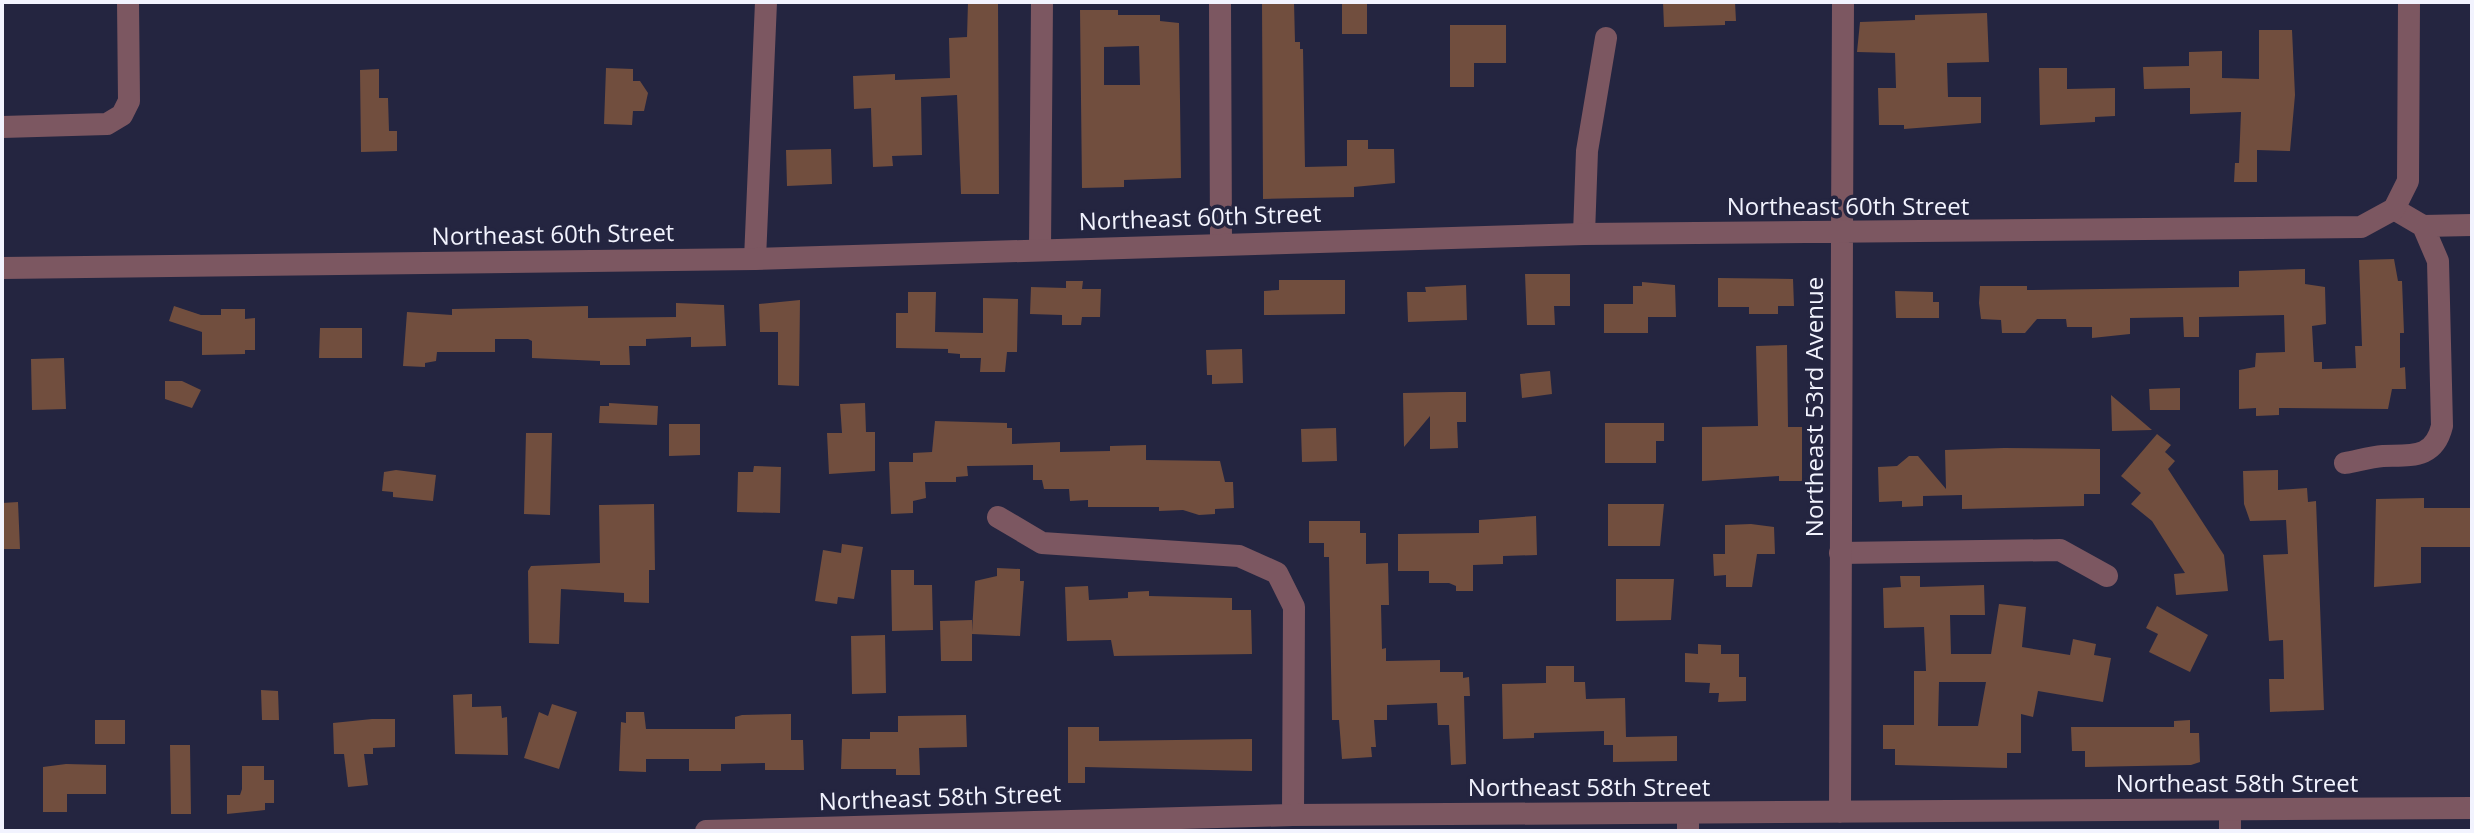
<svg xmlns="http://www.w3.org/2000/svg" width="2474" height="833" font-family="'Open Sans',sans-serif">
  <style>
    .building { fill: #714e3e; fill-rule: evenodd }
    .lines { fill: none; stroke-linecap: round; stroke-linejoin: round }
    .minor { stroke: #7c5761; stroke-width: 22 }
    .tertiary { stroke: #7c5761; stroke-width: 22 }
    .labels { text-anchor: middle; stroke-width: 7; stroke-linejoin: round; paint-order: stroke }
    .street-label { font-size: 24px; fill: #f2f3fe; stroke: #242540 }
  </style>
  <rect width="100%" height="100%" fill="#242540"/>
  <path class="building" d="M968 2H998L999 194H961L957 95 921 97 922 155 892 156 893 166 873 167 871 108 854 109 853 76 895 74V80L950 78 949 38 967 37Z
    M1262 2H1294L1295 42H1300V49H1303L1305 167 1347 166V140H1368V149H1394L1395 183 1354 187V197L1263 199Z
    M1342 2H1367V34H1342Z
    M1663 2H1735L1736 21H1725V25L1664 27Z
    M1080 10H1118V15H1160V21L1179 23 1181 178 1124 180V187L1082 188ZM1139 46 1140 85H1104V47Z
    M1987 13 1989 62 1947 63 1948 97H1981V123L1904 129V125H1879L1878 88H1896L1895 53 1857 52 1860 22 1915 20V15Z
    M1450 25H1506V63H1474V87H1450Z
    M2259 30H2292L2295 95 2290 151 2257 150V182H2234L2235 163H2239L2241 112 2190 114V88L2144 89 2143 67 2189 66V52L2222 51V78L2259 79Z
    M606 68 633 69V81H640L648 93 644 111H633L632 125 604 124Z
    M2039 68H2067V89L2115 88V116L2095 117V122L2040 125Z
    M379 69V98H388L389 131H397V151L361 152 360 70Z
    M831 149 832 184 787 186 786 150Z
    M2394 259 2398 281H2402L2404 333H2400V368L2405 367 2406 389H2392L2388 409 2279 408V415L2256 416V408L2239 409V370L2255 367 2256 353 2285 352 2284 315 2199 317V337H2184L2183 317 2130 318V334L2092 338V327H2067L2066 319H2037L2025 333H2002L2001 320 1981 319 1979 303 1980 286H2027V290L2239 287V271L2305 269V284L2325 287 2326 324 2312 326 2314 362H2322V369L2356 368 2355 346H2362L2359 260Z
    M1525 274H1570V306H1554L1555 325H1527Z
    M1718 278 1793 279 1794 306H1778V314H1749V307H1718Z
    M1279 280H1345V314L1264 315V291L1279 290Z
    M1066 281H1083L1082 289H1101L1100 317H1082L1081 325H1062V315L1030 314 1031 287 1066 288Z
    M1642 282 1675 285 1676 317H1648V333H1604V304H1633V286H1642Z
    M1466 285 1467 320 1408 322 1407 292H1426L1425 287Z
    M1895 291 1933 292V302H1939V318H1896Z
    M908 292H936L935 332 983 333V298L1018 299 1017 352H1007L1005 372H980L981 358H960V354L948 353V349L896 348V313H908Z
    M800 300 799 386 778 385V332H760L759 304Z
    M676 303 724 305 726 346 691 347V337L646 339V346H629L630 365H600V361L532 358V341L528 339H495V352H437L436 361 425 363V367L403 366 407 312 452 315V309L588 306V318L676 317Z
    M174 306 201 315H221V309H245V319L255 318V350H245V354L202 355V332L169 321Z
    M320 328H362V358H319Z
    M1787 345 1788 427H1802V481H1779V476L1702 481V427L1758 426 1756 346Z
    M1242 349 1243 383 1212 384V375H1207L1206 350Z
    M64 358 66 409 32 410 31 359Z
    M1550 371 1552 394 1522 398 1520 374Z
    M165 381H182L201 390 192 408 165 399Z
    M2180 388V410H2150L2149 389Z
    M1451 392H1466V422H1457L1458 448 1430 449V416L1404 447 1403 393Z
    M2111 395 2152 430 2112 431Z
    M609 403 658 406 657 425 599 423 600 406H609Z
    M865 403 866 432H875V471L829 474 827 433H842L840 404Z
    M935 421 1007 423V428H1012V444L1060 442V452L1110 451V446L1146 445V460L1220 461 1225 482H1233L1234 508 1215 509V514L1199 515 1183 510 1159 511V507H1088V500L1070 501 1069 489H1044L1042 480H1033V465L967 466 968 476 956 477V482H925L926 498 913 501V513L891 514 889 462H913V453L932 452Z
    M1605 423H1664V441H1656V463H1605Z
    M669 424H700V455L669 456Z
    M1336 428 1337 461 1302 462 1301 429Z
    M526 433H552L550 515 524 514Z
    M2157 434 2171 445 2165 452 2175 461 2168 469 2224 555 2228 591 2176 595 2174 574 2185 573 2152 521 2131 504 2141 493 2121 476Z
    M2004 448 2100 449V494H2084V506L1962 509V495L1923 496V506L1902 507V501L1879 502 1878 467 1897 466 1909 456H1918L1946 489 1945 450Z
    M754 466 781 467 780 513 737 512 738 472H753Z
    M396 470 436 475 433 501 393 497V492L382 491 384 472Z
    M2278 470V490L2307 488 2308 502 2316 501 2324 710 2270 712 2269 679H2284L2283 640 2269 641 2263 555 2288 554 2286 520 2250 521 2244 504 2243 471Z
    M2424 498V508H2472V547H2421V583L2374 587 2376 499Z
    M18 502 20 549H2V503Z
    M654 504 655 570H649V603L624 602V593L561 589 559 644 529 643 528 571 531 566 600 563 599 505Z
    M1608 504H1664L1660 546H1608Z
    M1536 516 1537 555 1503 556V564L1473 565V591H1456V586L1449 583H1429V571H1398V534L1479 533V520Z
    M1309 521H1360V533H1366V564L1388 563 1389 605H1381L1382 649 1386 648V661L1440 660V672H1463V678L1469 677 1470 696H1464L1466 764 1451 765 1449 725H1438L1437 703 1387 705V720H1374L1376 747H1371L1372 757 1342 759 1339 720H1332L1329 557H1324V543H1309Z
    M1751 524 1774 527 1775 554H1757L1752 587H1726V575L1714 576 1713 554H1725V525Z
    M842 544 863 547 854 599 838 597 837 604 815 601 823 550 841 553Z
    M997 568 1020 569V581H1024L1020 636 972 634V661H941L940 621 972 620V632L975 581 997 576Z
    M891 570H914V585H932L933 630 892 631Z
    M1900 576H1920V587L1984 585 1985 615H1950L1951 654H1991L1999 604 2026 607 2022 647 2070 655 2073 639 2096 644 2094 655 2111 658 2103 702 2038 691 2033 717 2021 714V753H2007V768L1895 765V749H1883V725H1914V671H1926L1924 627 1884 628 1883 588 1901 587ZM1939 682H1986L1978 726H1938Z
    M1616 579H1674L1671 620 1616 621Z
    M1088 586 1089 600 1128 598V592L1149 591V596L1232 598V610H1251L1252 654 1114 656 1111 640 1067 641 1065 587Z
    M2157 606 2208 635 2190 672 2149 652 2158 634 2146 628Z
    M885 635 886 693 852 694 851 636Z
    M1698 644 1721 645V654H1739V677H1746V701L1718 702 1719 693H1709L1710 683 1685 682V653L1698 654Z
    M1546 666H1574V682H1585L1586 699 1625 698 1626 737 1677 736V761L1613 762V745H1604V731L1534 733V738L1503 739 1502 684 1546 683Z
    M261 690 278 691 279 720H262Z
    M472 694V707L501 706 502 718 507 717 508 755 455 754 453 695Z
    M552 704 577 712 559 769 524 758 539 712 548 716Z
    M626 712H644L646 729H735V717L742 715 791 714V740H803L804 770H765V763L721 764V771H689V759H646V772L619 771 621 722 626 723Z
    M966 715 967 747 919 748 920 775H896V769H841L842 739H870V732H898V716Z
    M372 719H395V747L373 748V754H364L368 785 348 787 344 754H334L333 723Z
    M95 720H125V744H95Z
    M2190 720V733H2199L2200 762 2191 765 2085 767V751H2072L2071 727H2174V721Z
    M1068 727H1099V741L1252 739V771L1085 767V783H1068Z
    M170 745H190L191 814H171Z
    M66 764 106 765V794H67V812H43V767Z
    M242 766H264V780H274V803H265V810L227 814V795H240L242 789Z"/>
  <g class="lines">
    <path class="minor" d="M1220 2 1221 242
      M2 127 107 124 122 115 129 101 128 2
      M2423 226 2472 225
      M1584 234 1587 151 1606 38
      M1842 234 1843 2
      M1040 248 1042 2
      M755 259 766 2
      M2345 463C2357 461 2370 457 2383 456 2412 455 2434 459 2442 426L2438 261 2423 226 2394 209
      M998 517 1042 543 1239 556 1277 573 1294 607 1293 815
      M1840 553 2060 550 2107 576
      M2230 810V831
      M1688 813V831"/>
    <path class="tertiary" d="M2 268 755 259 1584 234 2361 227 2394 209 2408 181 2409 2
      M1840 812 1842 234
      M706 831 1293 815 2472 808"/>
  </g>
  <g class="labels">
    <g class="street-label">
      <text x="1848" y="215">Northeast 60th Street</text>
      <text transform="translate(1200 218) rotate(-2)" y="8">Northeast 60th Street</text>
      <text transform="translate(553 235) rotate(-1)" y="8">Northeast 60th Street</text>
      <text transform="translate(1815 407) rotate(-90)" y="8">Northeast 53rd Avenue</text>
      <text x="2237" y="792">Northeast 58th Street</text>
      <text x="1589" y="796">Northeast 58th Street</text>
      <text transform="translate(940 798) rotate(-2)" y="8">Northeast 58th Street</text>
    </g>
  </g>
  <rect width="2474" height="833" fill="none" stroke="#f2f3fe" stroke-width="8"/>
</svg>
